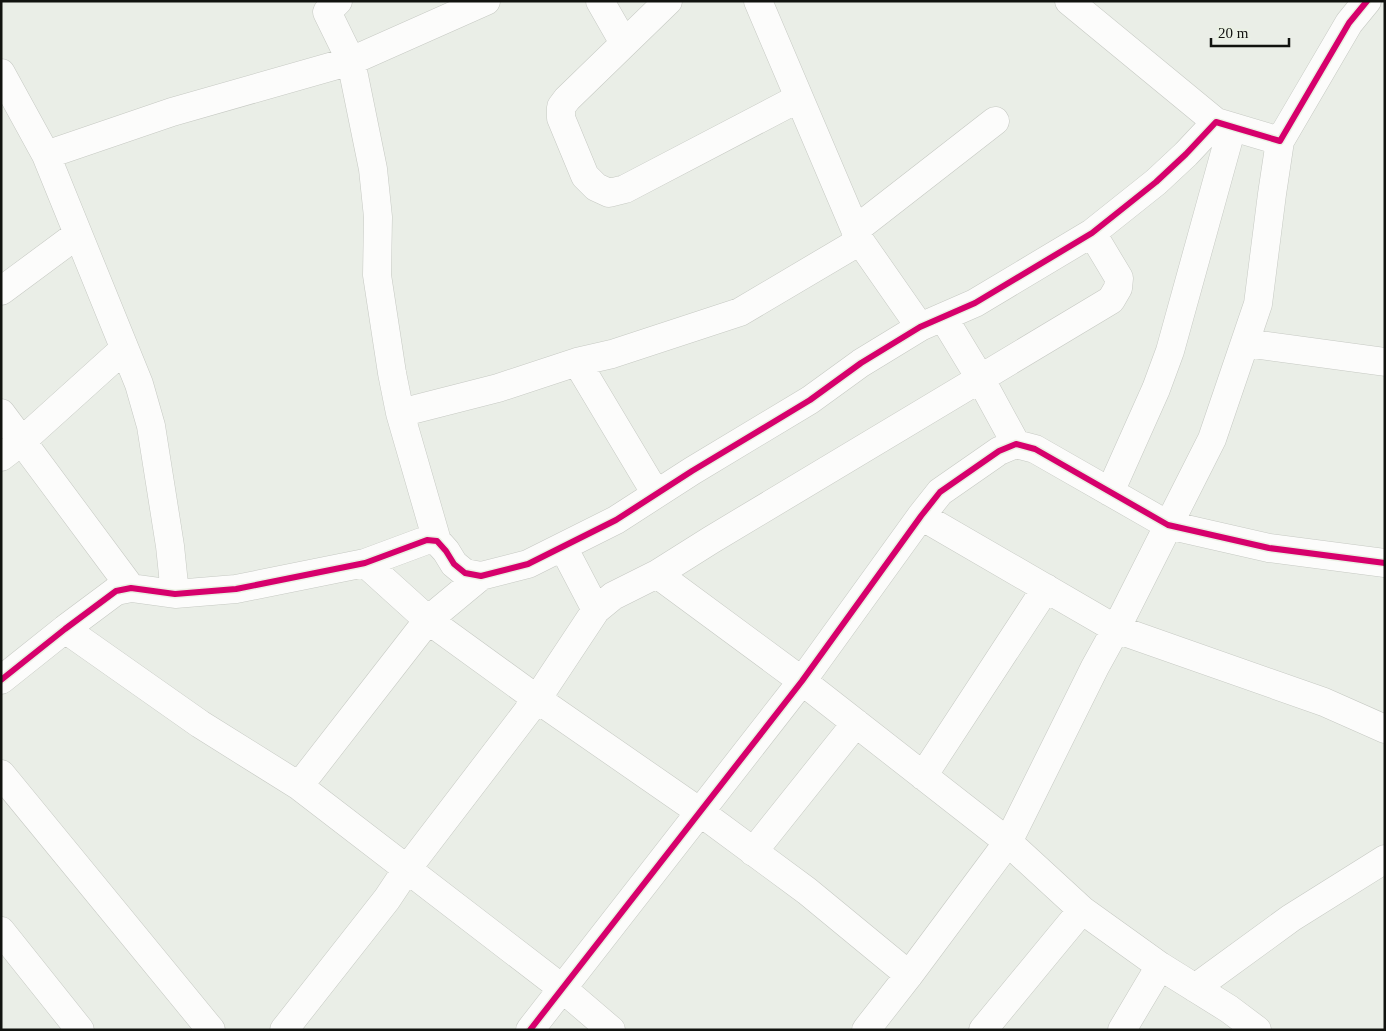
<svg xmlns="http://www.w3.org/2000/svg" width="1386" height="1031" font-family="'Times New Roman',serif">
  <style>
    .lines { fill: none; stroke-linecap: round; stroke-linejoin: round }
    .minor-casing { stroke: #c6c9c3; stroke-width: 29 }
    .minor { stroke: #fcfcfb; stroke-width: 28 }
    .cycleway-casing { stroke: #eaf1e4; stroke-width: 9 }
    .cycleway { stroke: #d6006c; stroke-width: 6 }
  </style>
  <rect width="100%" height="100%" fill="#eaeee7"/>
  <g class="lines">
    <defs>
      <path id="minor" d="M338 1 327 12 351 61 373 169 378 217 377 275 392 373 400 413 437 541
        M600 1 624 43
        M668 1 567 99 561 107V118L585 176 596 187 609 193 625 189 799 98
        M1069 1 1216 122
        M1 73 46 155 139 384 151 426 170 546 175 594
        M46 155 172 112 351 61 486 1
        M855 230 995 121
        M860 241 920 327
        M1 291 78 234
        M943 317 980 378 1016 444
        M1245 343 1385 362
        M577 362 656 494
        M1 413 131 588
        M400 413 498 388 577 362 612 354 740 312 860 241 758 1
        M1 457 22 441 124 349
        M1110 492 1156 389 1170 351 1232 127
        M921 516 1116 629 1324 702 1385 729
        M563 547 596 610
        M365 563 428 620 537 699 700 812 807 891 909 975
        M657 574 802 681 1008 842 1082 910 1160 966 1229 1009 1257 1030
        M65 629 200 724 299 786 563 989 611 1030
        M1 680 65 629 116 591 131 588 175 594 236 589 365 563 427 540 437 541 446 551 454 564 465 573 481 576 528 564 616 520 692 471 810 400 861 363 920 327 975 303 1092 233 1156 182 1186 154 1216 122 1280 141 1349 23 1367 1
        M1 774 211 1030
        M923 776 1046 588
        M299 786 428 620 481 576
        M753 852 856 723
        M1 931 80 1030
        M1195 988 1291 918 1385 859
        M284 1030 387 899 407 869 537 699 596 610 613 596 657 574 711 540 1111 300 1118 288 1119 278 1092 233
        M530 1030 802 681 921 516 940 492 999 451 1016 444 1035 449 1168 525 1269 548 1385 563
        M866 1030 909 975 1008 842 1095 667 1116 629 1212 439 1258 304 1272 194 1280 141
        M983 1030 1082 910
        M1122 1030 1160 966"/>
    </defs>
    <use href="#minor" class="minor-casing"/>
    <use href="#minor" class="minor"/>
    <defs>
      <path id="cycleway" d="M1 680 65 629 116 591 131 588 175 594 236 589 365 563 427 540 437 541 446 551 454 564 465 573 481 576 528 564 616 520 692 471 810 400 861 363 920 327 975 303 1092 233 1156 182 1186 154 1216 122 1280 141 1349 23 1367 1
        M530 1030 802 681 921 516 940 492 999 451 1016 444 1035 449 1168 525 1269 548 1385 563"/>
    </defs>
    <use href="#cycleway" class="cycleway-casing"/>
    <use href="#cycleway" class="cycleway"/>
  </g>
  <rect width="1386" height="1031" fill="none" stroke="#11130f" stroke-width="5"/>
  <path d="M1211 38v8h78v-8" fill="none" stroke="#11130f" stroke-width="2.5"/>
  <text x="1218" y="38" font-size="15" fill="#11130f" stroke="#eaf1e4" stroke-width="4" paint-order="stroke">20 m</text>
</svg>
